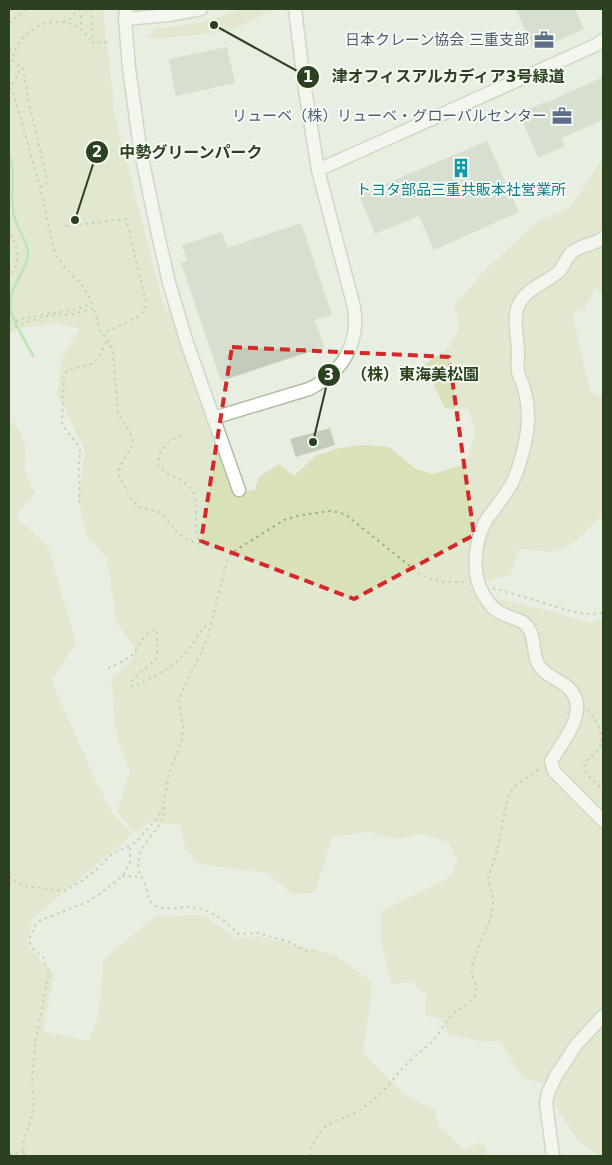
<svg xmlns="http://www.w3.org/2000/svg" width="612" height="1165" font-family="'DejaVu Sans','Noto Sans JP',sans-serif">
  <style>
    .green { fill: #d9e1b9 }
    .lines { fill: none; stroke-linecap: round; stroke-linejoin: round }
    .stream { stroke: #85d88c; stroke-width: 2.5 }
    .building { fill: #c3ccba }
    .secondary-casing { stroke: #aebea2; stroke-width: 15 }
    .path { stroke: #94b57f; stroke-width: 2; stroke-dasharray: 2.5 4; stroke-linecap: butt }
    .secondary { stroke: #fff; stroke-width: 12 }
    .marked { fill: none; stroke: #d62828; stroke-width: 4; stroke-dasharray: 10 6; stroke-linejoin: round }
    .labels { text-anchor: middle; stroke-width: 4; stroke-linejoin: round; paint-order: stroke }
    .service-label { font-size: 15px; fill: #4e5e75; stroke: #f7faf3; text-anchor: end }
    .culture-label { font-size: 15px; fill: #0d838f; stroke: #f7faf3 }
    .leader { fill: none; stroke: #2b4120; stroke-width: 2 }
    .callout-dot { fill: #2b4120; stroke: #f7faf3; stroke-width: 2 }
    .mark-label { font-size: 15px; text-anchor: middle; font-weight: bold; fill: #fff }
    .callout-label { font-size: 16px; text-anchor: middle; font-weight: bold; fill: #2b4120; stroke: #f7faf3; stroke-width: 4; stroke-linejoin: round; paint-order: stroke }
  </style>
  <rect width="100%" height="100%" fill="#e8eee2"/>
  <path class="green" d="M9 9H103L115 116 165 311 171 308 236 492 255 490 259 477 279 464 294 476 315 456 340 448 362 445 389 447 416 469 433 474 466 464 475 434 469 409 445 408 424 365 449 348 460 326 454 306 485 270 537 222 569 208 586 185 603 156V294L595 287 584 310 572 313 591 394 603 396V515L572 544 554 552 519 549 510 575 485 581 494 598 546 610 591 623 603 619V1011L546 1084 522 1078 501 1041 481 1042 449 1034 441 1019 426 1016V995L411 982 391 984 381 941V911L451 877 457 861 448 842 421 834 396 839 369 832 332 837 315 893 293 894 267 873 199 864 185 849 181 825 149 822 135 833 117 812 130 771 117 739 111 680 132 659 135 648 116 622 107 559 86 534 78 497 85 451 57 394 62 359 76 334 80 330 78 328 54 323 25 328 9 333Z
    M243 9H275L230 31 166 38H147L153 29 198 23Z
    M9 420 20 431 26 448 24 469 35 493 16 517 48 546 76 643 51 680 95 779 114 816 133 834 32 919 28 946 54 974 43 1031 89 1041 99 1014 103 960 156 916 204 915 237 939 258 936 332 954 371 981V1001L362 1052 404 1094 435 1110 439 1126 465 1151 480 1142 487 1149 486 1156H9Z
    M603 1025V1156H600L578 1141 553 1102 571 1061Z"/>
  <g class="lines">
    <path class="stream" d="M9 155C17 175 9 196 14 216 17 229 30 245 28 256 26 267 18 278 14 288 11 294 9 304 11 311 11 314 14 318 15 321 20 333 27 344 33 356"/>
  </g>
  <path class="building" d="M516 9H575L584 29 534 51Z
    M227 47 235 83 176 96 169 59Z
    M603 77V120L561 138 565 146 538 158 519 113 545 102 546 103Z
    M487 141 519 212 434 250 419 216 375 234 359 195Z
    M301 223 332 315 315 320 324 347 221 381 181 263 187 261 182 245 222 232 227 248Z
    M330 428 335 445 296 457 290 439Z"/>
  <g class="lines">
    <defs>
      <path id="secondary" d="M126 9 125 19 129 68 140 148 157 230 169 283 187 343 239 490
        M125 19 168 15 201 9
        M318 170 596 45 603 40
        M603 238C595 244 584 245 575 250 566 255 565 267 557 273 544 284 527 288 519 304 512 318 518 337 518 352 518 359 517 365 518 371 518 375 520 378 522 382 526 393 528 407 528 419 528 436 520 466 513 481 506 495 496 506 487 519 476 537 472 565 479 585 482 593 489 605 496 610 501 614 507 616 513 618 518 620 523 621 526 625 536 635 532 652 538 664 544 675 556 678 565 685 593 706 565 739 551 761L554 771 603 821
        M213 418 309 389C342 373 360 344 354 307L318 170 304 83 295 9
        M553 1156 546 1103 548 1093 556 1076 577 1044 603 1016"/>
    </defs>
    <use href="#secondary" class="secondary-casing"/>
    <path class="path" d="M79 9 81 16V29L93 43
      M91 9 93 43 111 42
      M63 22C71 20 74 17 76 9
      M9 23 19 15 25 9
      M9 48 14 51
      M9 66 12 60
      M9 87 13 92 40 187 55 254 66 269 83 286 92 303C74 312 59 311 40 315 29 317 19 320 9 323
      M9 90 22 67
      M40 187 46 184 47 179 29 103 24 73 22 67 12 60C17 36 38 20 62 22 69 22 75 26 81 29
      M66 226 126 219 146 302C145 308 144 312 139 316L103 334
      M9 228C16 249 24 257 9 278
      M9 329 36 319 51 315 74 314 94 308 100 330 110 344 113 352 118 412C121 421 129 428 132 438 135 449 120 461 118 472L130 498 139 507 159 512 165 517 179 534 190 541 232 554
      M181 436C167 440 158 451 158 465 164 474 175 476 183 482 200 493 196 507 196 524 196 531 198 537 199 543
      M79 503C80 489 79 476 79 462 79 458 81 454 80 450 77 440 66 433 62 423L64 374C72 365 85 369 94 362 100 357 104 347 107 340
      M493 588 574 612 588 614 603 613
      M108 668C116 665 125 661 132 655 140 647 143 631 156 630L157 632V656L156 659 134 678 131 682V686H135C155 675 174 668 189 649 197 640 200 627 212 623
      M588 709C595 719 604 732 601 745 599 752 593 754 588 759 576 770 596 782 603 789
      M163 807 165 811C163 817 161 823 157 828 150 838 142 845 139 857 137 869 139 872 144 882 148 889 146 898 152 903 162 912 173 908 185 907 205 906 225 919 238 934L258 933 289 942 307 951H313
      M9 876 14 881 24 886 65 891 74 886 94 872 113 853 130 846 138 840 158 817 163 807 169 774 182 739 183 727 179 698 207 640 227 561 233 552 284 520 297 516 329 511 338 512 346 515 421 575C437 583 450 582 466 582
      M122 876 141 877
      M9 1154 24 1152
      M25 1156 23 1146 24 1139 31 1119 34 1102 32 1081 35 1044 49 973 43 957 35 951 32 947 30 943V937L33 930 36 924 41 920 87 902 97 896 118 880 124 874 130 863V846
      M309 1156C313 1144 317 1132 328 1125 340 1117 352 1117 365 1106 371 1102 377 1097 382 1092 390 1084 397 1074 405 1066 414 1056 427 1048 435 1038 441 1031 444 1023 451 1016 458 1009 468 1006 474 997 481 988 471 979 472 969 474 947 494 924 493 900 493 892 489 886 488 878L497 852 507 800 510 792 517 784 534 773 541 767"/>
    <use href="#secondary" class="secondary"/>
  </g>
  <path d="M0 0H612V1165H0ZM232 347 449 357 474 535 354 599 201 541Z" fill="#e8eee2" fill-opacity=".55" fill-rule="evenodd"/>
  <path class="marked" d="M232 347 449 357 474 535 354 599 201 541Z"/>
  <defs>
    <symbol id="office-bare" viewBox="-9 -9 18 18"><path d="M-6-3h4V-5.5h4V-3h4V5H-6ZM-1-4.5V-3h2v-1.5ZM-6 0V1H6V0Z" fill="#5c6f8a" stroke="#f7faf3" stroke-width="2.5" paint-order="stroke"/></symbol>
    <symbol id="building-bare" viewBox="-9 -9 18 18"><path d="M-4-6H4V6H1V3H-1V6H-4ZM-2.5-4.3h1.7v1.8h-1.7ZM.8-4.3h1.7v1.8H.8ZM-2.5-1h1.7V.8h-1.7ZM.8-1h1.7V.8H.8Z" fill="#0f9aa8" stroke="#f7faf3" stroke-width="2.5" paint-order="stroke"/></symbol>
  </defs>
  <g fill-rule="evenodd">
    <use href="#office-bare" x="530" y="26" width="28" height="28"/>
    <use href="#office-bare" x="548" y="102" width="28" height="28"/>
    <use href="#building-bare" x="447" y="154" width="28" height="28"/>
  </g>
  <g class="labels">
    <g class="service-label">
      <text x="529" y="45">日本クレーン協会 三重支部</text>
      <text x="547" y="121">リューベ（株）リューベ・グローバルセンター</text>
    </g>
    <g class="culture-label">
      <text x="461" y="195">トヨタ部品三重共販本社営業所</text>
    </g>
  </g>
  <path class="leader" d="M214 25L308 77M75 220L97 152M313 442L329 375"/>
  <g class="callout-dot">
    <circle cx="214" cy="25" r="5"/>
    <circle cx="75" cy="220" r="5"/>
    <circle cx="313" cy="442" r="5"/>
    <circle cx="308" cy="77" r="12"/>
    <circle cx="97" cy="152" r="12"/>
    <circle cx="329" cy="375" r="12"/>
  </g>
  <g class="mark-label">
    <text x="308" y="82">1</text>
    <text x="97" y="157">2</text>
    <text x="329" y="380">3</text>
  </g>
  <g class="callout-label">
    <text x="448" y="82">津オフィスアルカディア3号緑道</text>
    <text x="191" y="158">中勢グリーンパーク</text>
    <text x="415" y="380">（株）東海美松園</text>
  </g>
  <rect width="612" height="1165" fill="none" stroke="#2b4120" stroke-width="20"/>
</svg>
